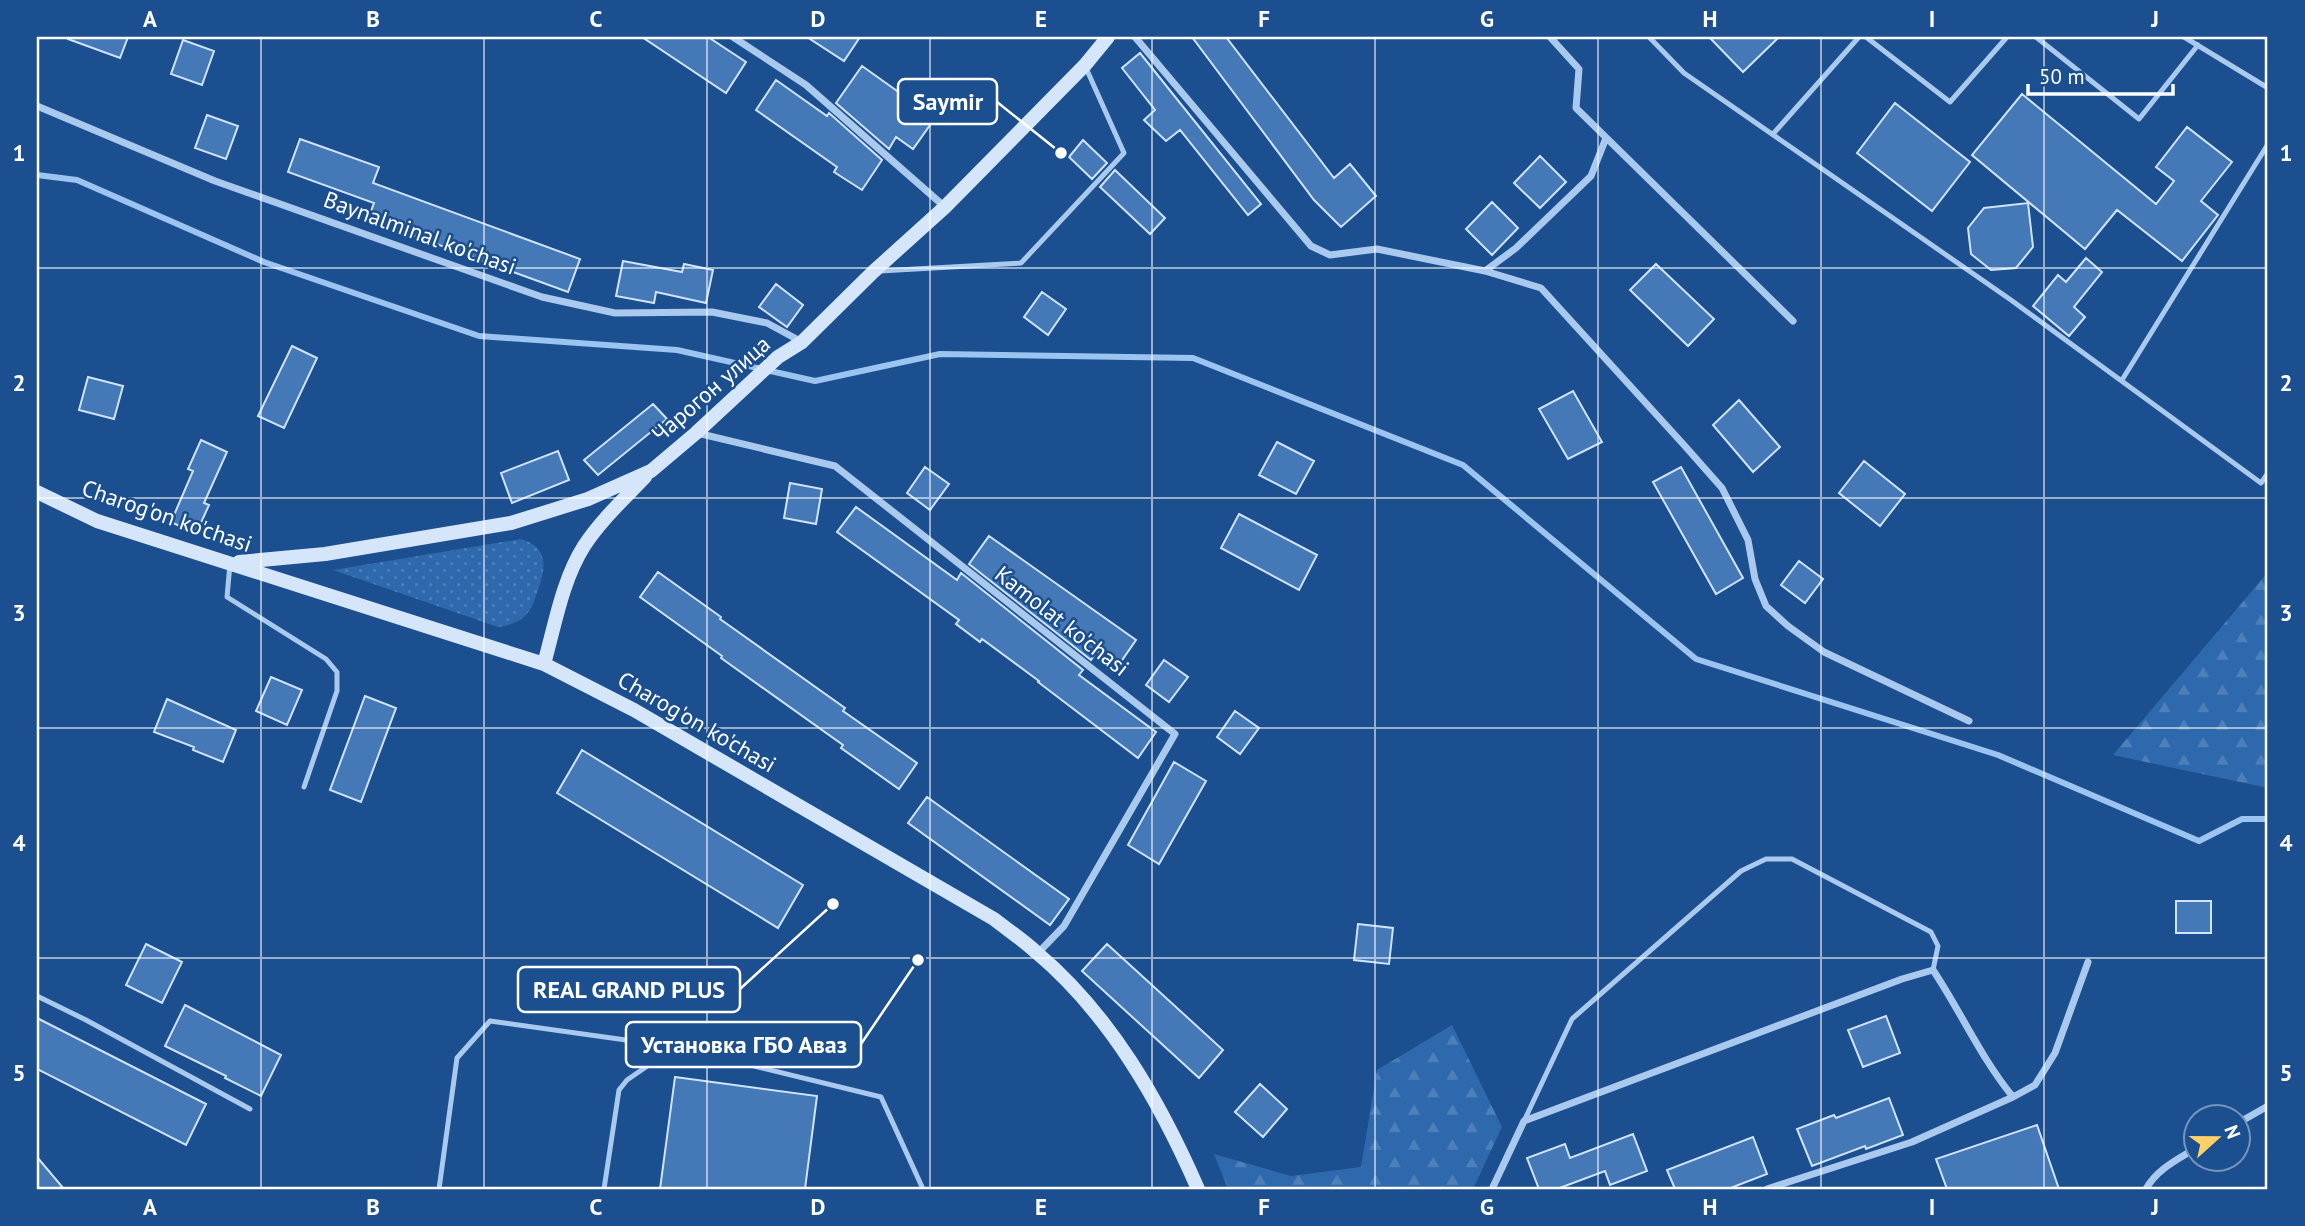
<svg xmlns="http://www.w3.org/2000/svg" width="2305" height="1226" font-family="'PT Sans',sans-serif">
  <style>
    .grass { fill: url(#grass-dots) }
    .forest { fill: url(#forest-firs) }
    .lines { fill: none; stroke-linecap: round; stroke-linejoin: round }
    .stream { stroke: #9cc4f0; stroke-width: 6 }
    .building { fill: #4478b7; stroke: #cfe3fa; stroke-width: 2 }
    .lane { stroke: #a9c9ee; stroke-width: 5 }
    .street { stroke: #a9c9ee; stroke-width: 7 }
    .secondary { stroke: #d6e6fa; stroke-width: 14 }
    .grid { fill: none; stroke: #fff; stroke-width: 2; stroke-opacity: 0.55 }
    .labels { text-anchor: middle; stroke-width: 5; stroke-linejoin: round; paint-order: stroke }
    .street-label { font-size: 23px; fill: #fff; stroke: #1b4f8f }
    .leader { fill: none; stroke: #fff; stroke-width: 2.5 }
    .callout-dot { fill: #fff; stroke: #1b4f8f; stroke-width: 2.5 }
    .callout { fill: #1b4f8f; stroke: #fff; stroke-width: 2.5 }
    .callout-label { font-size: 24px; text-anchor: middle; font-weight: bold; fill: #fff }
    .neatline { fill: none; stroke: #fff; stroke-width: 2.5 }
    .grid-label { font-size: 23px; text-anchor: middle; font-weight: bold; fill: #fff }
  </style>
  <defs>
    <pattern id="grass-dots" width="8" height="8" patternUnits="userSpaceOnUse" patternTransform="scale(1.75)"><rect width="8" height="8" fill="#2e69ad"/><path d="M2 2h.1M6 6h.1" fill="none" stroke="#4d80b9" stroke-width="1.8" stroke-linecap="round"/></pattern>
    <pattern id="forest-firs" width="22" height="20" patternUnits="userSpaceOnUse" patternTransform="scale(1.75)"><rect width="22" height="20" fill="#2e69ad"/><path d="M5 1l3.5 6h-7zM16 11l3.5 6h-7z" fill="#4d80b9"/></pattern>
  </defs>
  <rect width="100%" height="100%" fill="#1b4f8f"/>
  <path class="grass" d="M521 539C551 548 545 571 537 593 534 602 531 611 524 617 516 623 508 626 498 627L333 570Z"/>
  <path class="forest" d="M2268 572V788L2113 755Z
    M1452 1025 1502 1127 1473 1189H1228L1214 1154 1291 1176 1361 1167 1377 1070Z"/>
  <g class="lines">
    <path class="stream" d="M37 175 77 180 264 262 479 336 677 350 815 381 940 354 1193 358 1463 465 1696 659 1998 755 2199 841 2242 819H2268"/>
  </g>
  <path class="building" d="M68 37H128L120 58 68 39Z
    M642 37H708L746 62 726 93Z
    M807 37H860L844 61Z
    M1192 37H1226L1334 178 1350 164 1376 196 1341 227 1314 200Z
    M1709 37H1779L1743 72Z
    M183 40 214 51 202 85 171 74Z
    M1140 53 1261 204 1248 215 1180 130 1166 141 1144 120 1155 110 1122 68Z
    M862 66 935 118 913 149 896 137 889 149 836 103Z
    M776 80 827 116 829 113 882 160 862 190 834 172 837 167 756 110Z
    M2022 94 2156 204 2174 181 2156 167 2187 127 2232 162 2201 201 2218 215 2182 261 2117 210 2085 249 1972 155Z
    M1895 103 1970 162 1932 211 1857 153Z
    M207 115 238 126 226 159 195 148Z
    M300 139 379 167 373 183 580 259 568 292 368 219 374 203 288 172Z
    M1083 140 1107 163 1092 179 1069 157Z
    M1540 156 1566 182 1540 208 1514 183Z
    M1115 170 1165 218 1150 234 1100 187Z
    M1492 202 1518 228 1492 255 1466 229Z
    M2028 203 2033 247 2016 268 1991 270 1971 254 1968 228 1984 208Z
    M2086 258 2102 272 2074 307 2085 317 2069 336 2033 306 2058 275 2066 282Z
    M623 261 682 272 684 264 713 270 706 303 656 292 654 303 616 296Z
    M1656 264 1714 319 1688 346 1630 290Z
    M776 284 803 305 787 327 759 307Z
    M1042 292 1066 309 1048 335 1024 317Z
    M292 346 317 358 284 428 258 416Z
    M88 377 123 386 114 419 79 410Z
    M1573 391 1602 442 1568 459 1539 409Z
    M1739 400 1780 447 1753 472 1713 425Z
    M653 404 667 419 598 475 584 460Z
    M201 440 227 452 204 503 209 505 196 534 171 522 193 471 188 469Z
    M1277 442 1314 461 1296 494 1259 475Z
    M558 451 569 480 512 503 501 473Z
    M1864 461 1905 494 1880 526 1839 493Z
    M925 467 949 484 930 510 907 493Z
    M1681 467 1743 578 1716 594 1653 482Z
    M790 483 822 489 816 524 784 518Z
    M856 507 957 580 961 573 1083 670 1079 675 1156 732 1138 758 1038 682 1039 681 982 639 980 642 956 624 959 620 837 532Z
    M1239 514 1317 555 1299 590 1221 548Z
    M989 536 1136 640 1118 666 1097 651 1091 660 969 564Z
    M1799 561 1823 579 1805 603 1781 585Z
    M658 572 721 617 720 619 845 708 843 711 917 763 899 789 841 748 843 745 721 658 722 656 640 597Z
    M1164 660 1188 677 1169 702 1146 685Z
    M271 677 302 690 287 725 256 711Z
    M365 696 396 708 361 802 330 790Z
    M167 699 236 730 223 762 193 750 194 747 154 732Z
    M1235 711 1259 728 1240 754 1217 737Z
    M582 750 803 885 778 928 557 793Z
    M1174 762 1206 781 1159 864 1128 845Z
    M927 797 1069 899 1050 925 908 823Z
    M2176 901H2211V933H2176Z
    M1358 924 1393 928 1389 964 1354 960Z
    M146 944 182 962 162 1003 126 985Z
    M1107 944 1223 1050 1199 1078 1082 971Z
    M185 1005 281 1055 261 1096 225 1078 226 1076 165 1046Z
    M1886 1016 1900 1053 1863 1067 1848 1030Z
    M37 1018 206 1104 186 1145 37 1069Z
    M675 1077 817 1096 805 1189H660Z
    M1260 1084 1287 1109 1263 1137 1235 1112Z
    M1889 1098 1903 1135 1866 1149 1865 1146 1812 1166 1797 1129 1834 1115 1836 1118Z
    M2037 1125 2059 1189H1947L1936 1159Z
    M1633 1134 1647 1171 1610 1185 1605 1171 1557 1189H1539L1527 1158 1565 1144 1570 1158Z
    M1753 1137 1767 1174 1728 1189H1675L1667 1170Z
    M37 1157 64 1189H37Z"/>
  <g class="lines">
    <path class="lane" d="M1649 37 1684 73 2011 300 2261 483 2268 473
      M1866 37 1950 102 2007 37
      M2036 37 2139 119 2198 45
      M2184 37 2268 88
      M1773 134 1859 37
      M880 271 1021 263 1124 153 1086 68
      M2122 380 2268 144
      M230 564 227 597 326 659 337 672V691L304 787
      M37 996 86 1020 250 1109
      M1524 1121 1572 1019 1741 871 1766 859H1792L1931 932 1938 946 1933 970
      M439 1189 457 1058 490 1021 676 1047 881 1097 923 1189
      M604 1189 619 1090 627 1080 675 1047"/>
    <path class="street" d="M733 37 806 85 945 207
      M1135 37 1311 246 1330 255 1377 249 1485 271 1541 288 1684 445 1722 488 1748 540 1755 579 1766 606 1788 626 1824 652 1969 721
      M1550 37 1579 69 1576 108 1793 321
      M37 106 215 181 542 297 615 313 712 312 767 323 802 342
      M1485 271 1516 248 1591 176 1606 138
      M697 433 835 466 1175 734 1064 926 1038 953
      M2013 1097 2035 1085 2055 1053 2088 962
      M2238 1123 2268 1106
      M1492 1189 1524 1121 1902 979 1933 970C1961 1012 1981 1058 2013 1097L1912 1142 1767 1189
      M2146 1189C2157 1169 2177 1160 2196 1148"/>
    <path class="secondary" d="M37 492 97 521 544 664 634 710 994 919C1008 930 1023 940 1036 952 1110 1014 1160 1102 1198 1189
      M239 562 325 554 511 523 588 499 651 471 696 433 778 357 802 342 873 272 945 207 1085 65 1108 37
      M544 664C555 625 562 581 584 546 601 520 624 499 645 477"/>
  </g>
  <path class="grid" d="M261 37V1189M484 37V1189M707 37V1189M930 37V1189M1152 37V1189M1375 37V1189M1598 37V1189M1821 37V1189M2044 37V1189M37 268H2268M37 498H2268M37 728H2268M37 958H2268"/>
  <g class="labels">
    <g class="street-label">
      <text transform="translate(420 233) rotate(20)" y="8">Baynalminal ko'chasi</text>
      <text transform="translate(711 389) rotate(-41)" y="8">Чарогон улица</text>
      <text transform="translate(167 516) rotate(19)" y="8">Charog'on ko'chasi</text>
      <text transform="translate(1062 621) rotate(38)" y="8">Kamolat ko'chasi</text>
      <text transform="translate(697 722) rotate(30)" y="8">Charog'on ko'chasi</text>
    </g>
  </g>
  <path class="leader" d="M1061 153L997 102M833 904L740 989M918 960L861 1044"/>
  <g class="callout-dot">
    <circle cx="1061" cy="153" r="7"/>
    <circle cx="833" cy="904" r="7"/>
    <circle cx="918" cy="960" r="7"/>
  </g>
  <g class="callout">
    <rect x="898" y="79" width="99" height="45" rx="7"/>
    <rect x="518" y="967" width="222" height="45" rx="7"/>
    <rect x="626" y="1022" width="235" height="45" rx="7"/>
  </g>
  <g class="callout-label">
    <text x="948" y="110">Saymir</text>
    <text x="629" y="998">REAL GRAND PLUS</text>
    <text x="744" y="1053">Установка ГБО Аваз</text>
  </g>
  <rect width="2305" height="1226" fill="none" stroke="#1b4f8f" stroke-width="77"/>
  <g transform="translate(2217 1138) rotate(69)"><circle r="33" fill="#1b4f8f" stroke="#7695bc" stroke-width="2"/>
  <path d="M0-5L12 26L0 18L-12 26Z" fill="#ffd166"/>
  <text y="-10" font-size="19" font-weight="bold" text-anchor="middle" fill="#ffffff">N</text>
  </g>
  <path d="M2028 84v10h145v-10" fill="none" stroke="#ffffff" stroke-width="3.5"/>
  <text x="2039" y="84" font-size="21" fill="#ffffff" stroke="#1b4f8f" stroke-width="5" paint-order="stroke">50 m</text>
  <rect x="38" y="38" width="2228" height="1150" class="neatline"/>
  <g class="grid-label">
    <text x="150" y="27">A</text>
    <text x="373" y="27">B</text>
    <text x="596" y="27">C</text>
    <text x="818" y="27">D</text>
    <text x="1041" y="27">E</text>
    <text x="1264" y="27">F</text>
    <text x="1487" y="27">G</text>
    <text x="1710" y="27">H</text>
    <text x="1932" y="27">I</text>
    <text x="2155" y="27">J</text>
    <text x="19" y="161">1</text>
    <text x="2286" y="161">1</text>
    <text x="19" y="391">2</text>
    <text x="2286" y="391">2</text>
    <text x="19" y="621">3</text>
    <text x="2286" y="621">3</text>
    <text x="19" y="851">4</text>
    <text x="2286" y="851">4</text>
    <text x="19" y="1081">5</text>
    <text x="2286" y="1081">5</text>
    <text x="150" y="1215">A</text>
    <text x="373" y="1215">B</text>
    <text x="596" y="1215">C</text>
    <text x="818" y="1215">D</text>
    <text x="1041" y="1215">E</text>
    <text x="1264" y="1215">F</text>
    <text x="1487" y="1215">G</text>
    <text x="1710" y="1215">H</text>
    <text x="1932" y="1215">I</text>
    <text x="2155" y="1215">J</text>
  </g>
</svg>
